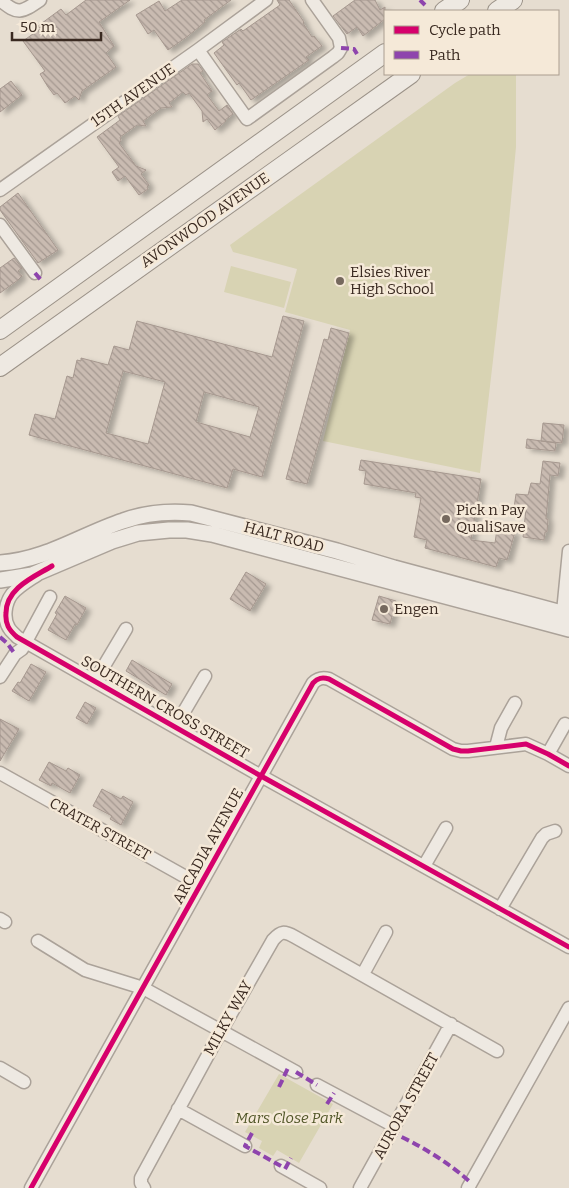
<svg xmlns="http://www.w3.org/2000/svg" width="569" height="1188" font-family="Bitter,serif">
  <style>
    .park { fill: #d8d3b3 }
    .building { fill: url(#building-back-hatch); stroke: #a6988f; fill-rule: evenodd; filter: url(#shadow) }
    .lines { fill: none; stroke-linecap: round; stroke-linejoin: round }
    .minor-casing { stroke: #aba299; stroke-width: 15 }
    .tertiary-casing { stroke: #aba299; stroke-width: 18 }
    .secondary-casing { stroke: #9b9288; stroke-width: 20 }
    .minor { stroke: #eee9e2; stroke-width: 12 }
    .tertiary { stroke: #eee9e2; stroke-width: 15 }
    .secondary { stroke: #eee9e2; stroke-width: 18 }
    .quiet { stroke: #8e44ad; stroke-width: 4; stroke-dasharray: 8 4; stroke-linecap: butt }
    .cycleway-casing { stroke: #f5e9d8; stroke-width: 8 }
    .cycleway { stroke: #d6006c; stroke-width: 5 }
    .poi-dot { fill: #76695e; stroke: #f5e9d8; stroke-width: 2 }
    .labels { text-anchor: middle; stroke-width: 5; stroke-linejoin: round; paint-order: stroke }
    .street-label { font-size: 15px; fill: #3a2a21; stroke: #f5e9d8 }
    .poi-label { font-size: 15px; fill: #3a2a21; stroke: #f5e9d8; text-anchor: start }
    .park-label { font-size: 15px; font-style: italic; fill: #515628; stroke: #f5e9d8 }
  </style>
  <defs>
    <pattern id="building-back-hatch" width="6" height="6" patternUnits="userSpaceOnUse" patternTransform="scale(1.25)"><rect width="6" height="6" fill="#c9bbb1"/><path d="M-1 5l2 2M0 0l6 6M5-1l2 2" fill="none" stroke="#a49890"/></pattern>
    <filter id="shadow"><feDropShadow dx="5" dy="3" stdDeviation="2.5" flood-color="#0004"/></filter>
  </defs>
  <rect width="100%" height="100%" fill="#e6ddd0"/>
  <path class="park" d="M470 74H516V147L509 221 480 473 323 441 350 330 285 312 297 269 233 252 230 245 455 83Z
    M231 266 291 282 284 308 224 292Z
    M279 1074 333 1104 299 1163 277 1150 273 1156 259 1148 262 1141 245 1132Z"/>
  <path class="building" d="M86 0H130L99 22 114 46 106 53 116 67 82 91 79 100 75 96 65 103 57 93 54 95 48 87 40 74 45 71 23 41 40 29 38 26 61 9 66 15Z
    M182 0H231L204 20 205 22 188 36 168 50 154 30 148 34 136 15 159 1 165 11Z
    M277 0H289L304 22 303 23 312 37 314 36 322 46 306 57 309 60 251 100 239 83 237 85 214 53 224 45 222 42 241 29 243 31 280 5Z
    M355 0H375L380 10 385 7V19L363 36 357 27 347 34 333 16Z
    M192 64H198L203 71 200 73 212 91 207 95 219 111 227 105 233 114 225 120 226 121 215 130 207 119 203 122 202 111 189 93 186 95 183 92 169 103 172 107 161 108 143 121 146 126 137 125 120 137 121 141 119 143 136 166 146 170 141 174 149 185 147 187 148 189 139 195 125 176 118 181 112 172 119 167 97 137 120 120 118 116Z
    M11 81 22 95 0 112V89Z
    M18 193 58 250 38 263 0 210V207Z
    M14 258 22 268 18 271 22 276 18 280 0 293V268Z
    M283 316 304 321 262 477 233 469 227 488 29 435 35 414 55 419 67 376 73 378 77 360 81 361V358L108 365 114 346 129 350 137 321 272 357ZM123 371 165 382 148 444 106 433ZM204 392 259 407 250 437 196 422Z
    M331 328 349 333 307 484 286 479 324 339 328 340Z
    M543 423 564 425 562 443 541 441Z
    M527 439 556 443 555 451 526 448Z
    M361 460 481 479 471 540 495 543 497 529 515 532 507 560 499 558 496 567 425 548 427 540 414 537 421 498 415 497 416 493 364 484 366 471 359 470Z
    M543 461 560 463 558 476 550 475 546 519H548L547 532H545L544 540 523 537 526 509 514 508 516 494 528 495 531 483 540 484Z
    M246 572 266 584 250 611 230 599Z
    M65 596 86 608 77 625 75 624 66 640 48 630 57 614 55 613Z
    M379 596 396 601 390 624 372 620Z
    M132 660 172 684 166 695 126 671Z
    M31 664 46 672 29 701 12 691 18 682 20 683Z
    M85 702 96 708 87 724 76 718Z
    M0 719 19 729 0 761Z
    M49 762 66 771 68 768 80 775 70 793 52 783 51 786 39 780Z
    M102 789 121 799 123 796 133 802 121 825 110 819 112 816 93 806Z"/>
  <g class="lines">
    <defs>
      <path id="minor" d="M0 0C18 15 21 13 40 0
        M198 50 247 119 333 57 338 53 341 48 339 38 312 0
        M0 190 198 50 266 0
        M0 225 35 273
        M37 575C28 581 19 586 12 594 5 603 3 619 9 628 11 632 15 634 17 637L261 776 569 947
        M562 622 569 551
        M0 677 15 654 22 649 50 597
        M95 681 126 629
        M175 727 205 676
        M496 747 501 728 515 703
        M548 754 565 724
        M0 773 200 885
        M424 866 446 828
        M500 909 542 838 546 834 555 831
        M0 919 5 922
        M38 941 85 970 143 988 296 1072
        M363 974 386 932
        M0 1068 24 1082
        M317 1085 394 1126
        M178 1109 245 1146
        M281 1166 320 1188
        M31 1188 313 683C318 678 322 677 329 679L453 749 461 751H468L526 744 548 754 569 766
        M144 1188 141 1183V1178L221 1031 273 940C281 931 284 931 295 937L497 1051
        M360 1188 451 1024
        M468 1188 569 1008"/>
      <path id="tertiary" d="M0 563C46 560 81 535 123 521 145 513 167 511 191 513L337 551 394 568 569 615
        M0 580 32 575 112 541 138 533 169 530H187L212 534 569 629"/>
      <path id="secondary" d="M444 11 460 0
        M497 11 513 0
        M0 330 385 53
        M0 367 411 74"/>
    </defs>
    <use href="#minor" class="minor-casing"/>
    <use href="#tertiary" class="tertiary-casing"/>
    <use href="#secondary" class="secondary-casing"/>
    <use href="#minor" class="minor"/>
    <use href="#tertiary" class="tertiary"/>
    <use href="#secondary" class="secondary"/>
    <path class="quiet" d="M420 0 425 5
      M341 48 354 49 357 54
      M35 273 41 280
      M0 637 7 643 15 654
      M296 1072 317 1085
      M279 1087 288 1068
      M327 1104 334 1093
      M391 1132C418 1144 450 1163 471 1183
      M252 1133 245 1146 281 1166
      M285 1169 291 1158"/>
    <defs>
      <path id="cycleway" d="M52 566C34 577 6 588 6 613 5 624 9 630 17 637L261 776 569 947
        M31 1188 313 683C318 678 322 677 329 679L453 749 461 751H468L526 744 548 754 569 766"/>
    </defs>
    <use href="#cycleway" class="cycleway-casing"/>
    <use href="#cycleway" class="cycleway"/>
  </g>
  <g class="poi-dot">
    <circle cx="340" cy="281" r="5"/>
    <circle cx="446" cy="519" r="5"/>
    <circle cx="384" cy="609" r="5"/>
  </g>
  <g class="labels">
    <g class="street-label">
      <text transform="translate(133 95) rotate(-35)" y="5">15TH AVENUE</text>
      <text transform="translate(205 220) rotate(-35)" y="5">AVONWOOD AVENUE</text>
      <text transform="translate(284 537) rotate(15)" y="5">HALT ROAD</text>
      <text transform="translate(165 707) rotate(30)" y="5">SOUTHERN CROSS STREET</text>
      <text transform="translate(100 829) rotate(29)" y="5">CRATER STREET</text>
      <text transform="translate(208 846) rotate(-61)" y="5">ARCADIA AVENUE</text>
      <text transform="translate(228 1018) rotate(-61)" y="5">MILKY WAY</text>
      <text transform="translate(406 1106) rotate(-61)" y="5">AURORA STREET</text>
    </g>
    <g class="poi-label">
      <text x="350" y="277">Elsies River<tspan x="350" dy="17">High School</tspan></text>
      <text x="456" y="515">Pick n Pay<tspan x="456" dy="17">QualiSave</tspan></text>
      <text x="394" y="614">Engen</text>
    </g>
    <g class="park-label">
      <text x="289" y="1123">Mars Close Park</text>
    </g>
  </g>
  <rect x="384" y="10" width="175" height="65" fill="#f5e9d8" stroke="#aa9d8f"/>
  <rect x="394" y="26" width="25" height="8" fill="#d6006c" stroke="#aa9d8f"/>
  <text x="429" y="35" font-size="15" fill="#3a2a21">Cycle path</text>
  <rect x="394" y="51" width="25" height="8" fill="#8e44ad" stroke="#aa9d8f"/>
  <text x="429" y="60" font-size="15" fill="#3a2a21">Path</text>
  <path d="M12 32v8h89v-8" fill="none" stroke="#3a2a21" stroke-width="2.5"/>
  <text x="20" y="32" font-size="15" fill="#3a2a21" stroke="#f5e9d8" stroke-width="4" paint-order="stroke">50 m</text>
</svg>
